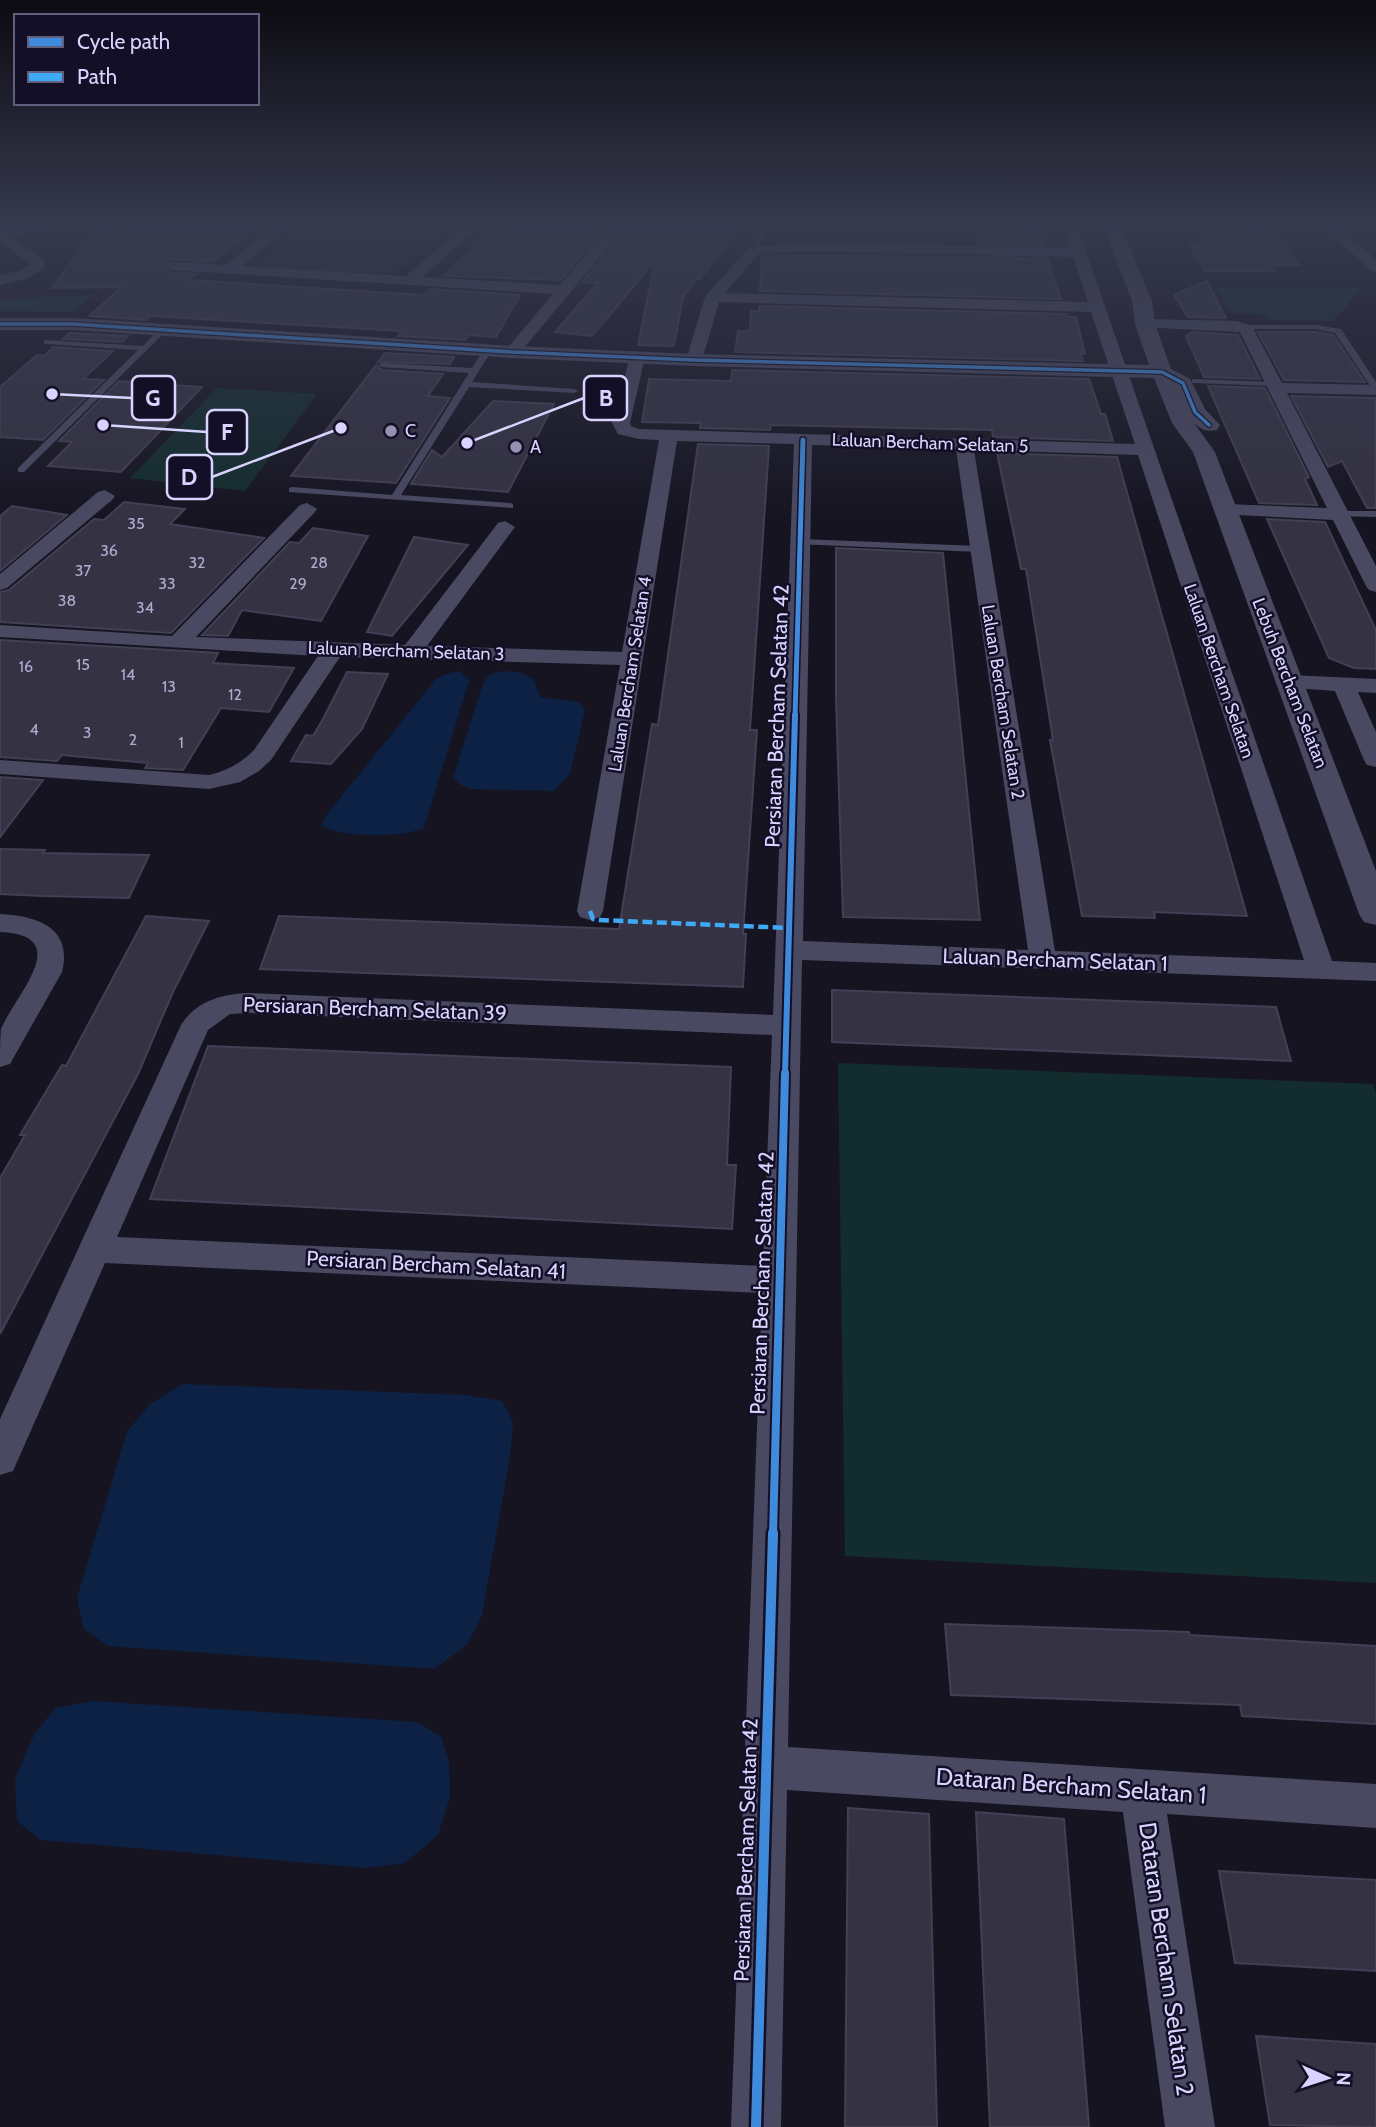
<svg xmlns="http://www.w3.org/2000/svg" width="1376" height="2127" font-family="Cabin,sans-serif">
  <style>
    .green { fill: #132c2d }
    .water { fill: #0d2144 }
    .building { fill: #343243; stroke: #433f54; stroke-width: 2 }
    .lines { fill: none; stroke-linecap: round; stroke-linejoin: round }
    .service { fill: #4a4962; fill-rule: evenodd }
    .minor { fill: #4a4962; fill-rule: evenodd }
    .tertiary { fill: #4a4962; fill-rule: evenodd }
    .quiet { stroke: #3fa9f5; stroke-width: 4.5; stroke-dasharray: 10 4.5; stroke-linecap: butt }
    .cycleway-far4-casing { stroke: #130f26; stroke-width: 6 }
    .cycleway-far3-casing { stroke: #130f26; stroke-width: 8 }
    .cycleway-far2-casing { stroke: #130f26; stroke-width: 10 }
    .cycleway-far1-casing { stroke: #130f26; stroke-width: 12 }
    .cycleway-casing { stroke: #130f26; stroke-width: 15 }
    .cycleway-far4 { stroke: #408adc; stroke-width: 3.5 }
    .cycleway-far3 { stroke: #408adc; stroke-width: 5 }
    .cycleway-far2 { stroke: #408adc; stroke-width: 6 }
    .cycleway-far1 { stroke: #408adc; stroke-width: 8 }
    .cycleway { stroke: #408adc; stroke-width: 10 }
    .poi-dot { fill: #9591b1; stroke: #130f26; stroke-width: 2.5 }
    .labels { text-anchor: middle; stroke-width: 5; stroke-linejoin: round; paint-order: stroke }
    .far-number-label { font-size: 16px; fill: #b0acd0 }
    .far-poi-label { font-size: 18px; fill: #d9d4ff; stroke: #130f26; text-anchor: start }
    .far-street-label { font-size: 18px; fill: #d9d4ff; stroke: #130f26 }
    .street-label { font-size: 21px; fill: #d9d4ff; stroke: #130f26 }
    .near-street-label { font-size: 24px; fill: #d9d4ff; stroke: #130f26 }
    .leader { fill: none; stroke: #d9d4ff; stroke-width: 2.5 }
    .callout-dot { fill: #d9d4ff; stroke: #130f26; stroke-width: 2.5 }
    .callout { fill: #130f26; stroke: #d9d4ff; stroke-width: 2.5 }
    .callout-label { font-size: 23px; text-anchor: middle; font-weight: bold; fill: #d9d4ff }
  </style>
  <rect width="100%" height="100%" fill="#161421"/>
  <path class="green" d="M310 223H450L394 274 250 268Z
    M1215 287 1362 288 1333 321 1271 320 1264 314 1232 313Z
    M94 295 72 312 0 311V299Z
    M217 388 317 394 245 491 130 478Z
    M838 1063 1373 1084 1376 1094V1583L845 1556Z"/>
  <path class="water" d="M459 671 469 680 424 828C398 838 347 838 321 826L329 812 436 679 446 674Z
    M506 671 522 673 533 679 540 697 579 702 585 710 570 774 554 791 472 789 461 785 453 777 484 681 491 674Z
    M182 1384 466 1395 502 1401 513 1422 510 1457 482 1615 467 1645 434 1669 108 1646 84 1629 77 1598 127 1432 149 1405Z
    M94 1701 416 1722 441 1736 449 1762 450 1797 438 1835 405 1863 367 1868 41 1840 17 1821 15 1779 34 1735 55 1708Z"/>
  <path class="building" d="M164 223H262L213 262 171 259 162 265 171 273 197 274 189 280 423 295 430 289 520 295 496 337 469 335 465 340 398 336 401 331 150 316 146 320 89 316 122 287 52 288 92 232 157 228Z
    M499 223H573L607 226 561 280 444 276Z
    M647 223H741L700 279H697L683 297 674 346 638 345 655 261 592 336 555 332 598 283 582 282 627 228 642 229Z
    M977 223H1037L1044 245 981 244Z
    M1236 223H1268L1300 265H1271L1275 271H1205L1190 245H1208L1203 238H1247Z
    M787 255 1048 259 1061 299 760 291 762 256Z
    M1207 281 1226 318 1188 317 1174 295Z
    M759 306 1066 314 1067 317H1076L1085 354 1080 353 1083 361 735 352 738 331H750L751 311H759Z
    M1192 332 1238 335 1260 379 1204 377 1186 336Z
    M1258 332H1315L1333 335 1365 382 1284 380Z
    M70 333H72L128 336 122 342 63 339Z
    M53 347 113 351 83 379 104 380 43 440 0 437V387L37 355 44 356Z
    M385 353 454 357 450 364 378 362Z
    M376 365 382 370 443 374 428 396 450 398 396 483 291 476Z
    M732 370 1089 379 1101 414H1105L1113 441 993 437 992 430 771 425 770 430 700 428 701 423 642 422 649 379 731 381Z
    M119 381 202 387 121 472 48 466 72 442 59 441Z
    M1208 386 1265 388 1309 477 1305 479 1317 505 1259 503Z
    M1291 396 1375 398 1376 508H1367L1342 461 1328 467Z
    M493 401 554 404 508 492 411 484 432 450 442 457Z
    M698 444 769 446 750 730H757L743 934H746L743 987 260 969 279 916 619 929 652 724 658 725Z
    M997 453 1117 457 1247 916 1154 912 1155 918 1082 916 1050 740H1053L1026 569H1021Z
    M124 502 185 509 170 524 264 538 171 633 0 622V592L9 590 94 519 104 520Z
    M12 506 67 515 0 571V516Z
    M1267 519 1325 522 1376 630V669L1354 668 1329 658Z
    M313 528 368 536 321 621 242 610 228 636 202 635 290 542 299 543Z
    M414 537 468 545 392 636 367 632Z
    M836 548 943 553 980 920 843 917 836 699Z
    M0 640 218 653 213 663 294 668 269 712 221 708 183 770 145 768 148 763 62 755 57 761 0 757Z
    M347 672 388 674 362 729 331 764 291 761 306 735 313 736 323 719Z
    M0 777 43 780 0 837Z
    M0 849 45 850 43 853 149 855 129 898 43 896 0 894Z
    M146 916 209 921 173 992 138 1074 0 1334V1178L25 1135H20L62 1065 66 1066Z
    M832 990 1276 1007 1291 1061 832 1042Z
    M208 1046 731 1067 727 1165H736L732 1229 150 1199Z
    M945 1624 1189 1632 1190 1635 1376 1646V1724L1242 1716 1240 1705 951 1695Z
    M848 1808 929 1814 937 2127H845Z
    M976 1812 1064 1819 1089 2127H990Z
    M1219 1871 1376 1880V1971L1235 1963Z
    M1256 2036 1376 2044V2127L1270 2125Z"/>
  <g class="lines">
    <path class="service" d="M764 223H770L757 250 752 251Z
      M829 223H886L929 227 926 229Z
      M1241 325H1315L1341 329 1376 382V390H1373L1335 333 1315 329H1238L1237 327Z
      M160 328 167 330 24 472H18V468L138 350 47 344H44V340L143 346Z
      M485 348 492 350 472 382 574 389 578 391 574 393 469 387 401 495 510 503 513 504V508L289 492V488L292 487 392 495 469 373 382 367 378 365 382 363 472 368Z
      M1192 379 1273 382 1277 384 1273 386 1195 383H1192Z
      M1339 511H1376V517L1336 516V512Z
      M800 539 979 546 984 549 979 552 797 544 795 542Z"/>
    <path class="minor" d="M30 223H108L101 227 33 231 11 236 43 259 45 267 29 278 0 285V275L19 271 31 264 0 242V230Z
      M278 223H294L242 266 406 276 466 223H482L423 277 560 285 613 223H628L518 355 512 357 504 352 553 294 171 270 164 266 171 262 225 265Z
      M1062 223H1076L1332 961 1376 963V981L802 960 788 1747 1376 1784V1828L1167 1814 1215 2127H1165L1123 1812 787 1790 781 2127H731L762 1293 105 1263 13 1471 0 1475V1419L181 1025C196 1001 222 994 248 993L773 1015 794 444 677 441 603 911 600 917 590 920 580 917 577 911 620 665 340 657 271 760 259 771 240 782 209 789 0 774V760L209 775C227 771 241 763 254 750L318 656 0 637V625L172 636 300 505 307 503 317 509 314 513 196 637 405 645 498 523 505 521 515 527 427 646 622 652 659 440 639 439 618 434 612 423 631 353 637 352 645 357 630 423 631 426 639 429 1135 444 1091 312 719 302 702 360 694 365 686 360 705 297 749 247 809 243 1070 248ZM809 251 1073 257 1088 302 725 293 758 254ZM812 445 956 449 1028 950 803 941ZM974 450 1138 455 1304 960 1055 951ZM248 1013 772 1035 763 1266 117 1237 208 1030 230 1014Z
      M1321 223H1337L1376 260V272L1371 271Z
      M1145 319 1237 321 1252 326 1282 383 1376 385V395L1287 393 1376 566V592L1369 590 1366 586 1333 520 1218 514 1215 510 1225 504 1327 508 1240 332 1139 327 1137 324Z
      M105 490 115 496 112 500 7 588 0 590V574L98 492Z
      M1290 675 1376 679V693L1358 692 1376 732V767L1367 765 1364 760 1335 691 1282 687 1279 682 1282 677Z
      M0 914C37 916 73 927 62 972L10 1064 0 1067C0 1056 0 1039 1 1029 15 995 76 935 0 932Z"/>
    <path class="tertiary" d="M1102 223H1120L1152 301 1155 324 1171 369 1190 379 1205 409 1220 425 1217 430C1206 432 1202 430 1194 423L1215 452 1376 871V925L1364 922 1359 914 1193 452 1172 423 1154 378 694 366 512 358 72 330H0V318H72L512 346 694 354 1149 365 1135 324 1132 301Z"/>
    <path class="quiet" d="M590 911 593 919 599 920 789 928"/>
    <defs>
      <path id="cycleway-far4" d="M0 324H72L512 352 694 360 1162 372 1183 383 1195 412 1209 425"/>
      <path id="cycleway-far3" d="M795 717 803 440"/>
      <path id="cycleway-far2" d="M785 1074 795 715"/>
      <path id="cycleway-far1" d="M773 1535 785 1073"/>
      <path id="cycleway" d="M756 2127 773 1533"/>
    </defs>
    <use href="#cycleway-far4" class="cycleway-far4-casing"/>
    <use href="#cycleway-far3" class="cycleway-far3-casing"/>
    <use href="#cycleway-far2" class="cycleway-far2-casing"/>
    <use href="#cycleway-far1" class="cycleway-far1-casing"/>
    <use href="#cycleway" class="cycleway-casing"/>
    <use href="#cycleway-far4" class="cycleway-far4"/>
    <use href="#cycleway-far3" class="cycleway-far3"/>
    <use href="#cycleway-far2" class="cycleway-far2"/>
    <use href="#cycleway-far1" class="cycleway-far1"/>
    <use href="#cycleway" class="cycleway"/>
  </g>
  <linearGradient id="sky" x2="0" y2="1"><stop stop-color="#0c0b12"/><stop offset="0.43" stop-color="#363a4e"/><stop offset="1" stop-color="#363a4e" stop-opacity="0"/></linearGradient>
  <rect width="1376" height="521" fill="url(#sky)"/>
  <g class="poi-dot">
    <circle cx="391" cy="431" r="7"/>
    <circle cx="516" cy="447" r="7"/>
  </g>
  <g class="labels">
    <g class="far-number-label">
      <text x="136" y="529">35</text>
      <text x="109" y="556">36</text>
      <text x="197" y="568">32</text>
      <text x="319" y="568">28</text>
      <text x="83" y="576">37</text>
      <text x="167" y="589">33</text>
      <text x="298" y="589">29</text>
      <text x="67" y="606">38</text>
      <text x="145" y="613">34</text>
      <text x="83" y="670">15</text>
      <text x="26" y="672">16</text>
      <text x="128" y="680">14</text>
      <text x="169" y="692">13</text>
      <text x="235" y="700">12</text>
      <text x="34" y="735">4</text>
      <text x="87" y="738">3</text>
      <text x="133" y="745">2</text>
      <text x="181" y="748">1</text>
    </g>
    <g class="far-poi-label">
      <text x="405" y="437">C</text>
      <text x="530" y="453">A</text>
    </g>
    <g class="far-street-label">
      <text transform="translate(930 443) rotate(2)" y="6">Laluan Bercham Selatan 5</text>
      <text transform="translate(406 651) rotate(2)" y="6">Laluan Bercham Selatan 3</text>
      <text transform="translate(1219 671) rotate(71)" y="6">Laluan Bercham Selatan</text>
      <text transform="translate(630 674) rotate(-81)" y="6">Laluan Bercham Selatan 4</text>
      <text transform="translate(1290 683) rotate(69)" y="6">Lebuh Bercham Selatan</text>
      <text transform="translate(1003 702) rotate(81)" y="6">Laluan Bercham Selatan 2</text>
    </g>
    <g class="street-label">
      <text transform="translate(777 716) rotate(-88)" y="7">Persiaran Bercham Selatan 42</text>
      <text transform="translate(1055 960) rotate(2)" y="7">Laluan Bercham Selatan 1</text>
      <text transform="translate(375 1009) rotate(2)" y="7">Persiaran Bercham Selatan 39</text>
      <text transform="translate(436 1265) rotate(3)" y="7">Persiaran Bercham Selatan 41</text>
      <text transform="translate(762 1283) rotate(-88)" y="7">Persiaran Bercham Selatan 42</text>
      <text transform="translate(746 1850) rotate(-88)" y="7">Persiaran Bercham Selatan 42</text>
    </g>
    <g class="near-street-label">
      <text transform="translate(1071 1786) rotate(4)" y="8">Dataran Bercham Selatan 1</text>
      <text transform="translate(1166 1959) rotate(82)" y="8">Dataran Bercham Selatan 2</text>
    </g>
  </g>
  <path class="leader" d="M52 394L132 398M467 443L584 398M103 425L207 432M341 428L212 477"/>
  <g class="callout-dot">
    <circle cx="52" cy="394" r="7"/>
    <circle cx="467" cy="443" r="7"/>
    <circle cx="103" cy="425" r="7"/>
    <circle cx="341" cy="428" r="7"/>
  </g>
  <g class="callout">
    <rect x="132" y="376" width="43" height="44" rx="7"/>
    <rect x="584" y="376" width="43" height="44" rx="7"/>
    <rect x="207" y="410" width="40" height="44" rx="7"/>
    <rect x="167" y="455" width="45" height="44" rx="7"/>
  </g>
  <g class="callout-label">
    <text x="153" y="406">G</text>
    <text x="606" y="406">B</text>
    <text x="227" y="440">F</text>
    <text x="189" y="485">D</text>
  </g>
  <rect x="14" y="14" width="245" height="91" fill="#130f26" stroke="#625e7d" stroke-width="2"/>
  <rect x="28" y="37" width="35" height="10" fill="#408adc" stroke="#625e7d" stroke-width="2"/>
  <text x="77" y="49" font-size="21" fill="#d9d4ff">Cycle path</text>
  <rect x="28" y="72" width="35" height="10" fill="#3fa9f5" stroke="#625e7d" stroke-width="2"/>
  <text x="77" y="84" font-size="21" fill="#d9d4ff">Path</text>
  <g transform="translate(1327 2078) rotate(93)" stroke="#130f26" stroke-width="5" paint-order="stroke">
  <path d="M0-5L12 26L0 18L-12 26Z" fill="#d9d4ff"/>
  <text y="-10" font-size="19" font-weight="bold" text-anchor="middle" fill="#d9d4ff">N</text>
  </g>
</svg>
